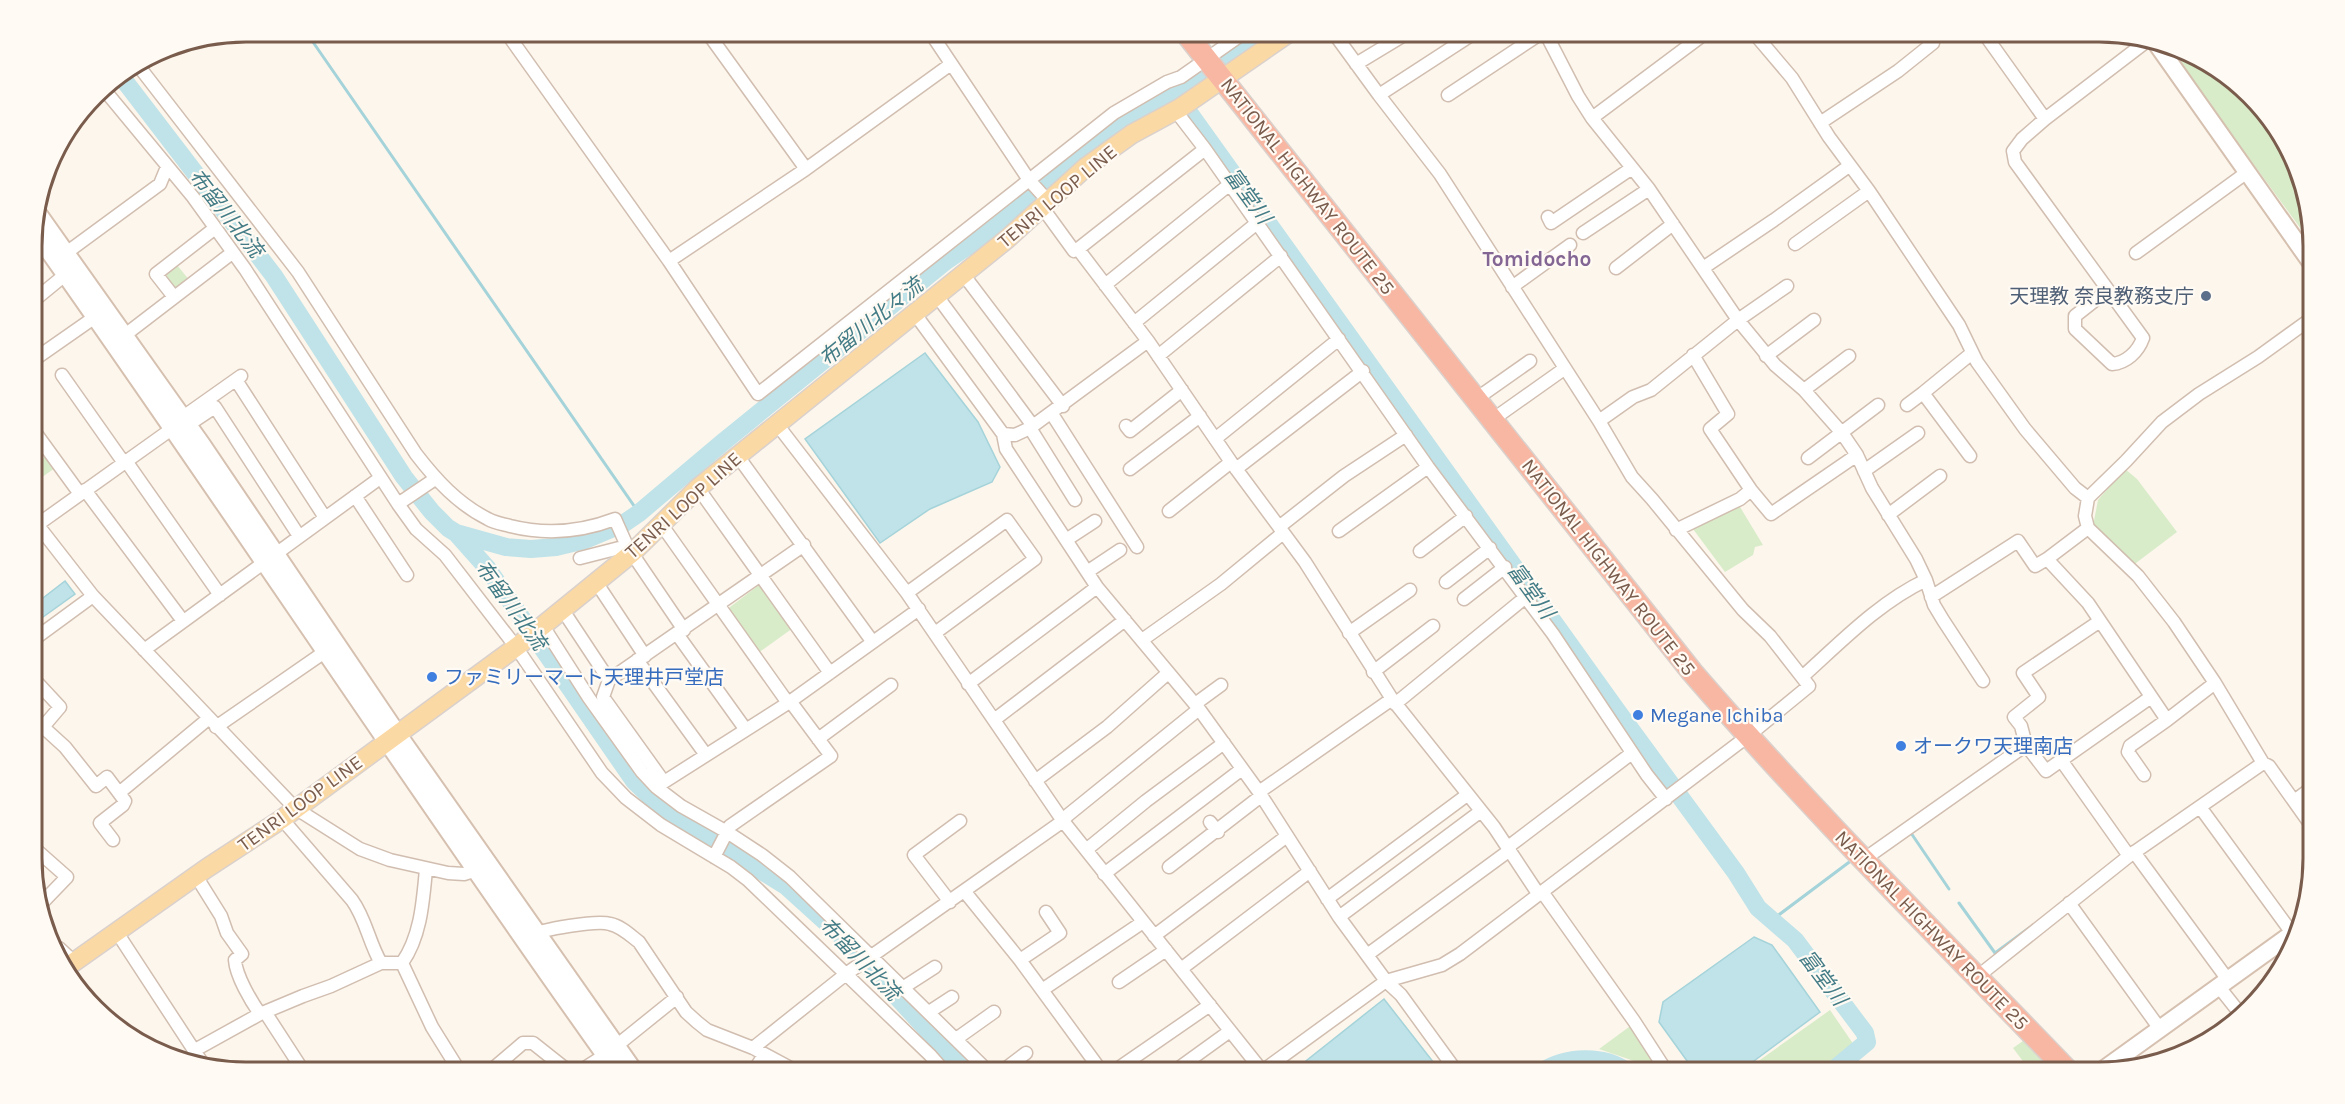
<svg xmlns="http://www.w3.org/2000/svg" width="2345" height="1104" font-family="Karla,'Noto Sans JP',sans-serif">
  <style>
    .green { fill: #d8ecc9 }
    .water { fill: #bfe3e8; stroke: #a5d3da; stroke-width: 1.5 }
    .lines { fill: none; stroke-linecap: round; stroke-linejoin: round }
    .stream { stroke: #a5d3da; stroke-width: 3 }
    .river { stroke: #bfe3e8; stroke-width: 18 }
    .street-casing { stroke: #d1beb0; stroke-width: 15 }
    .secondary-casing { stroke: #d6c0b0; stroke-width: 20 }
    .primary-casing { stroke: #dad1cd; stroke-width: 21 }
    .highway-casing { stroke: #dad1cd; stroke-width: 24 }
    .street { stroke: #fff; stroke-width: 12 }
    .secondary { stroke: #fff; stroke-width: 16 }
    .primary { stroke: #fbd9a5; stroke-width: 18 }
    .highway { stroke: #f7b7a3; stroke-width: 21 }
    .service-dot { fill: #5c6f8a; stroke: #fffaf3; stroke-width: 2 }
    .shop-dot { fill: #3f7fe0; stroke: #fffaf3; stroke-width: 2 }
    .labels { text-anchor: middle; stroke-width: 4.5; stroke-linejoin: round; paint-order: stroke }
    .street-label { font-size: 20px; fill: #7a5c4d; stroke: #fffaf3 }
    .service-label { font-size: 20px; fill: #4e5e75; stroke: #fffaf3; text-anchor: end }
    .shop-label { font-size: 20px; fill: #366cbe; stroke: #fffaf3; text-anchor: start }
    .water-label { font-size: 21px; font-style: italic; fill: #437c86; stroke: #fffaf3 }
    .neighbourhood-label { font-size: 21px; font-weight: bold; fill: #846695; stroke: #fffaf3 }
    .rim { fill: none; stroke: #7a5c4d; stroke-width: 3 }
  </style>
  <rect width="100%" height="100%" fill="#fdf6ec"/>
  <path class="green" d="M2166 45 2181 48 2269 116 2312 218V244Z
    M177 265 190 281 180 288 173 287 166 279 167 271Z
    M46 456 55 468 38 480 33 473 32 466Z
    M2125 469 2137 479 2177 532 2132 566 2093 526 2098 500Z
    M1737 502 1763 545 1755 547 1753 555 1725 572 1690 525Z
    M759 585 764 587 793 628 758 653 730 612V607Z
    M1830 1010 1854 1045 1822 1072H1743Z
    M1633 1024 1665 1072H1646L1634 1061 1599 1049Z
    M2023 1041 2053 1072H2031L2013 1048Z"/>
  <path class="water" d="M925 353 978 422 1000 467 992 482 930 509 880 543 805 439Z
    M65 581 75 594 43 617 34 605Z
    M1754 937 1772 945 1820 1012 1739 1072H1695L1659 1022 1663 1002Z
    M1384 999 1441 1072H1292Z"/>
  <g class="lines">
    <path class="stream" d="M306 32 639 513
      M1911 833 1949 889
      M1959 903 1995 953 2029 928
      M1772 920 1852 860"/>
    <path class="river" d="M120 75 274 276 404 477 432 512 448 528 456 533 488 569 634 781 662 808 683 823 786 886 839 934 966 1072
      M1175 93 1618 712 1736 873 1758 908 1795 940 1865 1033 1867 1042 1831 1072
      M456 533 506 547 531 549 556 547 585 540 623 524 639 513 722 443 946 261 996 227 1083 150 1128 118 1175 93 1267 32
      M1541 1072C1566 1056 1603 1054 1628 1072"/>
    <defs>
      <path id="street" d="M506 32 669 261 758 394 1114 113 1167 82 1181 77 1245 32
        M707 32 806 169
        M930 32 1029 180 1048 201
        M1545 32 1578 96 1592 118 1649 189 1738 320 1775 365 1804 390 1842 433 1857 455 1872 488 1916 559 1926 580 1934 605 1943 620 1983 681
        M1753 32 1792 78 1829 137 1869 191 1959 325 1977 362 2025 429 2075 488 2088 498
        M1983 32 2045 119
        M1339 40 1352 32
        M137 64 298 272 416 454C436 480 458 504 488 519 495 523 503 524 510 526 546 535 581 532 615 519L627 546 684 630
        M1356 64 1409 32
        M102 87 193 197 245 269 398 504 416 529 445 555 516 647 602 773 626 798 661 825 731 867 748 880 930 1055 945 1072
        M1379 95 1476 32
        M1448 95 1543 32
        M1175 110 1205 149 1428 467 1553 634 1647 775 1666 799
        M1592 118 1707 32
        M1820 123 1898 71 1933 43
        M1042 207 1074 251 1078 249 1148 341 1231 462 1305 562 1392 699 1494 827 1539 895
        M1548 217 1551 223 1632 168
        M1583 233 1649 189
        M1795 244 1869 191
        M1078 249 1205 149
        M66 253 160 184 167 167
        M2136 253 2246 173
        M669 261 806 169 951 64
        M1616 268 1673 224
        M1703 268 1774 220 1849 166
        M963 274 1063 406
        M1105 285 1230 184
        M1512 287 1570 245
        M2108 290 2075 316V329L2112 364C2126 363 2138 352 2143 338L2015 162 2013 151 2022 139 2045 119 2147 41
        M937 296 1033 426
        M174 297 156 274 210 232
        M32 302 71 270
        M915 314 1003 434
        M2312 318 2258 357 2199 394 2162 422 2126 461 2088 498 2085 516 2088 528 2138 576 2174 622 2215 683 2263 763 2269 766 2313 828
        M1134 323 1257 223
        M125 335 228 256
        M1148 341 1030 428 1015 435 1003 434 1006 449 1097 587 1199 709 1259 792 1339 917 1386 981 1401 995 1457 1072
        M1693 355 1728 414 1710 429 1751 490 1771 514 1857 455
        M1158 356 1281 256
        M1766 356 1814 320
        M32 361 95 317
        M62 375 124 463
        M236 380 322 513
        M1804 390 1849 356
        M1476 399 1530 361
        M1907 405 1923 393
        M1052 414 1137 547
        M183 417 241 376
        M1492 420 1564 369
        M1599 421 1633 397 1651 390 1738 320 1787 286
        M776 423 907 593 1063 821 1263 1072
        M188 425 215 407 299 536
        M1126 426 1130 431 1182 390
        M32 428 80 494
        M1030 428 1075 500
        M1215 439 1339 339
        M737 455 872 641
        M1970 456 1923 393 1972 353
        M1808 458 1878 405
        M126 461 220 595
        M1130 469 1200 416
        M1236 469 1363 371
        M1864 471 1918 433
        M698 488 830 673
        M85 490 183 621
        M355 496 407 575
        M398 504 435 479
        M1169 511 1231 462
        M1888 515 1940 476
        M33 519 93 596 295 808 360 849 390 860 448 873 464 874 483 868
        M661 524 788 703
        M37 525 173 428
        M1279 527 1344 476 1406 435
        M1676 530 1740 499 1751 490
        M1339 531 1428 467
        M1066 540 1095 521
        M804 545 609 680 603 697 664 782 788 703 919 609
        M1420 551 1466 516
        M580 558 627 546
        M2047 559 2088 603 2167 720 2215 683
        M1087 572 1120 550
        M596 582 645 656
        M1446 582 1490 548
        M907 593 1007 520 1035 559 935 633
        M1931 597 2018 541 2035 566 2047 559 2088 528
        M1464 599 1505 567
        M562 609 609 680
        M2100 621 2023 673 2039 697 2014 717 2021 726 2026 745 2046 771 2151 697
        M543 626 589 698 642 772 656 787 681 806 727 832 762 855 790 877 989 1072
        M1349 633 1410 590
        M677 634 746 730
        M33 640 93 596
        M1142 640 1221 584 1283 533
        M144 650 380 478
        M637 660 706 755
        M1373 672 1433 626
        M1802 677C1841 642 1878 603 1926 580
        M33 678 60 707 43 727 65 747 96 786 107 777 125 801 123 805 100 823 113 840
        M968 684 1097 587
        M1195 704 1221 685
        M1395 704 1527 596
        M994 720 1125 620
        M216 727 326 651
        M818 739 891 685
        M2061 760 2129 856
        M2144 775 2128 752 2130 746 2167 720
        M1035 781 1107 727 1168 673
        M1259 792 1392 699
        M119 793 208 719
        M2294 801 2313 787
        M2200 807 2292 933
        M282 819 352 900C366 919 369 943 381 963
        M1210 822 1218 832
        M33 847 67 877 41 904
        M1508 847 1632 753
        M1086 850 1146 801 1224 743
        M2134 852 2228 980
        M714 857 730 826 831 756 790 701
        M1863 860 2026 745
        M1169 867 1261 796
        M1104 874 1242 769
        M196 876 221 916 227 933 242 954 235 960C236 976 251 1001 260 1014
        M965 892 1020 960 1102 1072
        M1543 893 1634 1021 1667 1072
        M1327 899 1467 795
        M950 902 914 855 960 821
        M2069 903 2160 1029
        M1339 917 1481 811
        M116 931 203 1064
        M530 936C541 929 598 920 610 924 621 926 631 936 639 942L686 1012 697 1022 707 1030 753 1048 798 1072
        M1154 936 1287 836
        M59 948 74 962
        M1367 955 1510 850
        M1020 960 1060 933 1046 912
        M402 963 432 1027 460 1072
        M402 963C421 936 423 901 426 869
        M1181 969 1310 871
        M1977 977 2129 856 2263 763
        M1119 982 1166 950
        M904 987 935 967
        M2219 987 2242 1016
        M1042 990 1143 922
        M265 1012 304 1072
        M929 1012 952 997
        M956 1039 994 1012
        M753 1048 846 974 1063 821 1068 815 1199 709
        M195 1050 260 1014 303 996 331 986 381 963H402
        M1176 1070 1230 1031
        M489 1072 523 1043H533L562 1066 571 1071H580L605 1055 677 997
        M753 1072 764 1055
        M1001 1072 1026 1053
        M1113 1072 1210 1005
        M1261 1072 1386 981 1442 965 1460 954 1748 736 1809 686 1770 636 1743 610 1652 499 1632 477 1599 421 1440 174 1379 95 1333 32"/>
      <path id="secondary" d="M2156 43 2312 264
        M37 212 203 446 397 733 635 1072
        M33 229C231 508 418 794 617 1072
        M2100 1072 2300 928"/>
      <path id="primary" d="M67 967 207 868 282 819 519 645 632 553 698 488 1007 239 1086 167 1132 134 1180 108 1290 32"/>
      <path id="highway" d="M1185 32 1692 672C1812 811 1942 940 2069 1072"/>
    </defs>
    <use href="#street" class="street-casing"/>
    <use href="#secondary" class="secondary-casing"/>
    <use href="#primary" class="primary-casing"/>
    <use href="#highway" class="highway-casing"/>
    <use href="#street" class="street"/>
    <use href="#secondary" class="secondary"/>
    <use href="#primary" class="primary"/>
    <use href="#highway" class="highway"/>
  </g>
  <circle class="service-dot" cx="2206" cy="296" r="6"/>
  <g class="shop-dot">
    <circle cx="432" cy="677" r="6"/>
    <circle cx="1638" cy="715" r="6"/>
    <circle cx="1901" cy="746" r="6"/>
  </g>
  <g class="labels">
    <g class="street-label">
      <text transform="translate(1308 186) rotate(52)" y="7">NATIONAL HIGHWAY ROUTE 25</text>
      <text transform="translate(1057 196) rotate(-40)" y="7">TENRI LOOP LINE</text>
      <text transform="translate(683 505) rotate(-42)" y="7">TENRI LOOP LINE</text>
      <text transform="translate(1609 567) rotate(52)" y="7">NATIONAL HIGHWAY ROUTE 25</text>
      <text transform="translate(300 803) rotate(-36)" y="7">TENRI LOOP LINE</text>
      <text transform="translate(1932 930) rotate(46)" y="7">NATIONAL HIGHWAY ROUTE 25</text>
    </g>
    <g class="service-label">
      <text x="2194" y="303">天理教 奈良教務支庁</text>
    </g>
    <g class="shop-label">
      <text x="444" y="684">ファミリーマート天理井戸堂店</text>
      <text x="1650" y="722">Megane Ichiba</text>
      <text x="1913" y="753">オークワ天理南店</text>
    </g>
    <g class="water-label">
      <text transform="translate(1248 196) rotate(54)" y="7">富堂川</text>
      <text transform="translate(226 213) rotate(52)" y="7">布留川北流</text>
      <text transform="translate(871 322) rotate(-39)" y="7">布留川北々流</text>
      <text transform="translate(1531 591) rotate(54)" y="7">富堂川</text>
      <text transform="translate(511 605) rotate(54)" y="7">布留川北流</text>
      <text transform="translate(860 959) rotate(46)" y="7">布留川北流</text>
      <text transform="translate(1823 978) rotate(53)" y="7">富堂川</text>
    </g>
    <g class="neighbourhood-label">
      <text x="1537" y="266">Tomidocho</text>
    </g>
  </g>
  <path d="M0 0H2345V1104H0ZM246 42H2099A204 204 0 0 1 2303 246V858A204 204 0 0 1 2099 1062H246A204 204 0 0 1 42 858V246A204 204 0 0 1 246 42Z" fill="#fffaf3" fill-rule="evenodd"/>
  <path class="rim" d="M246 42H2099A204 204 0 0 1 2303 246V858A204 204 0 0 1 2099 1062H246A204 204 0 0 1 42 858V246A204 204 0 0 1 246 42Z"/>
</svg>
